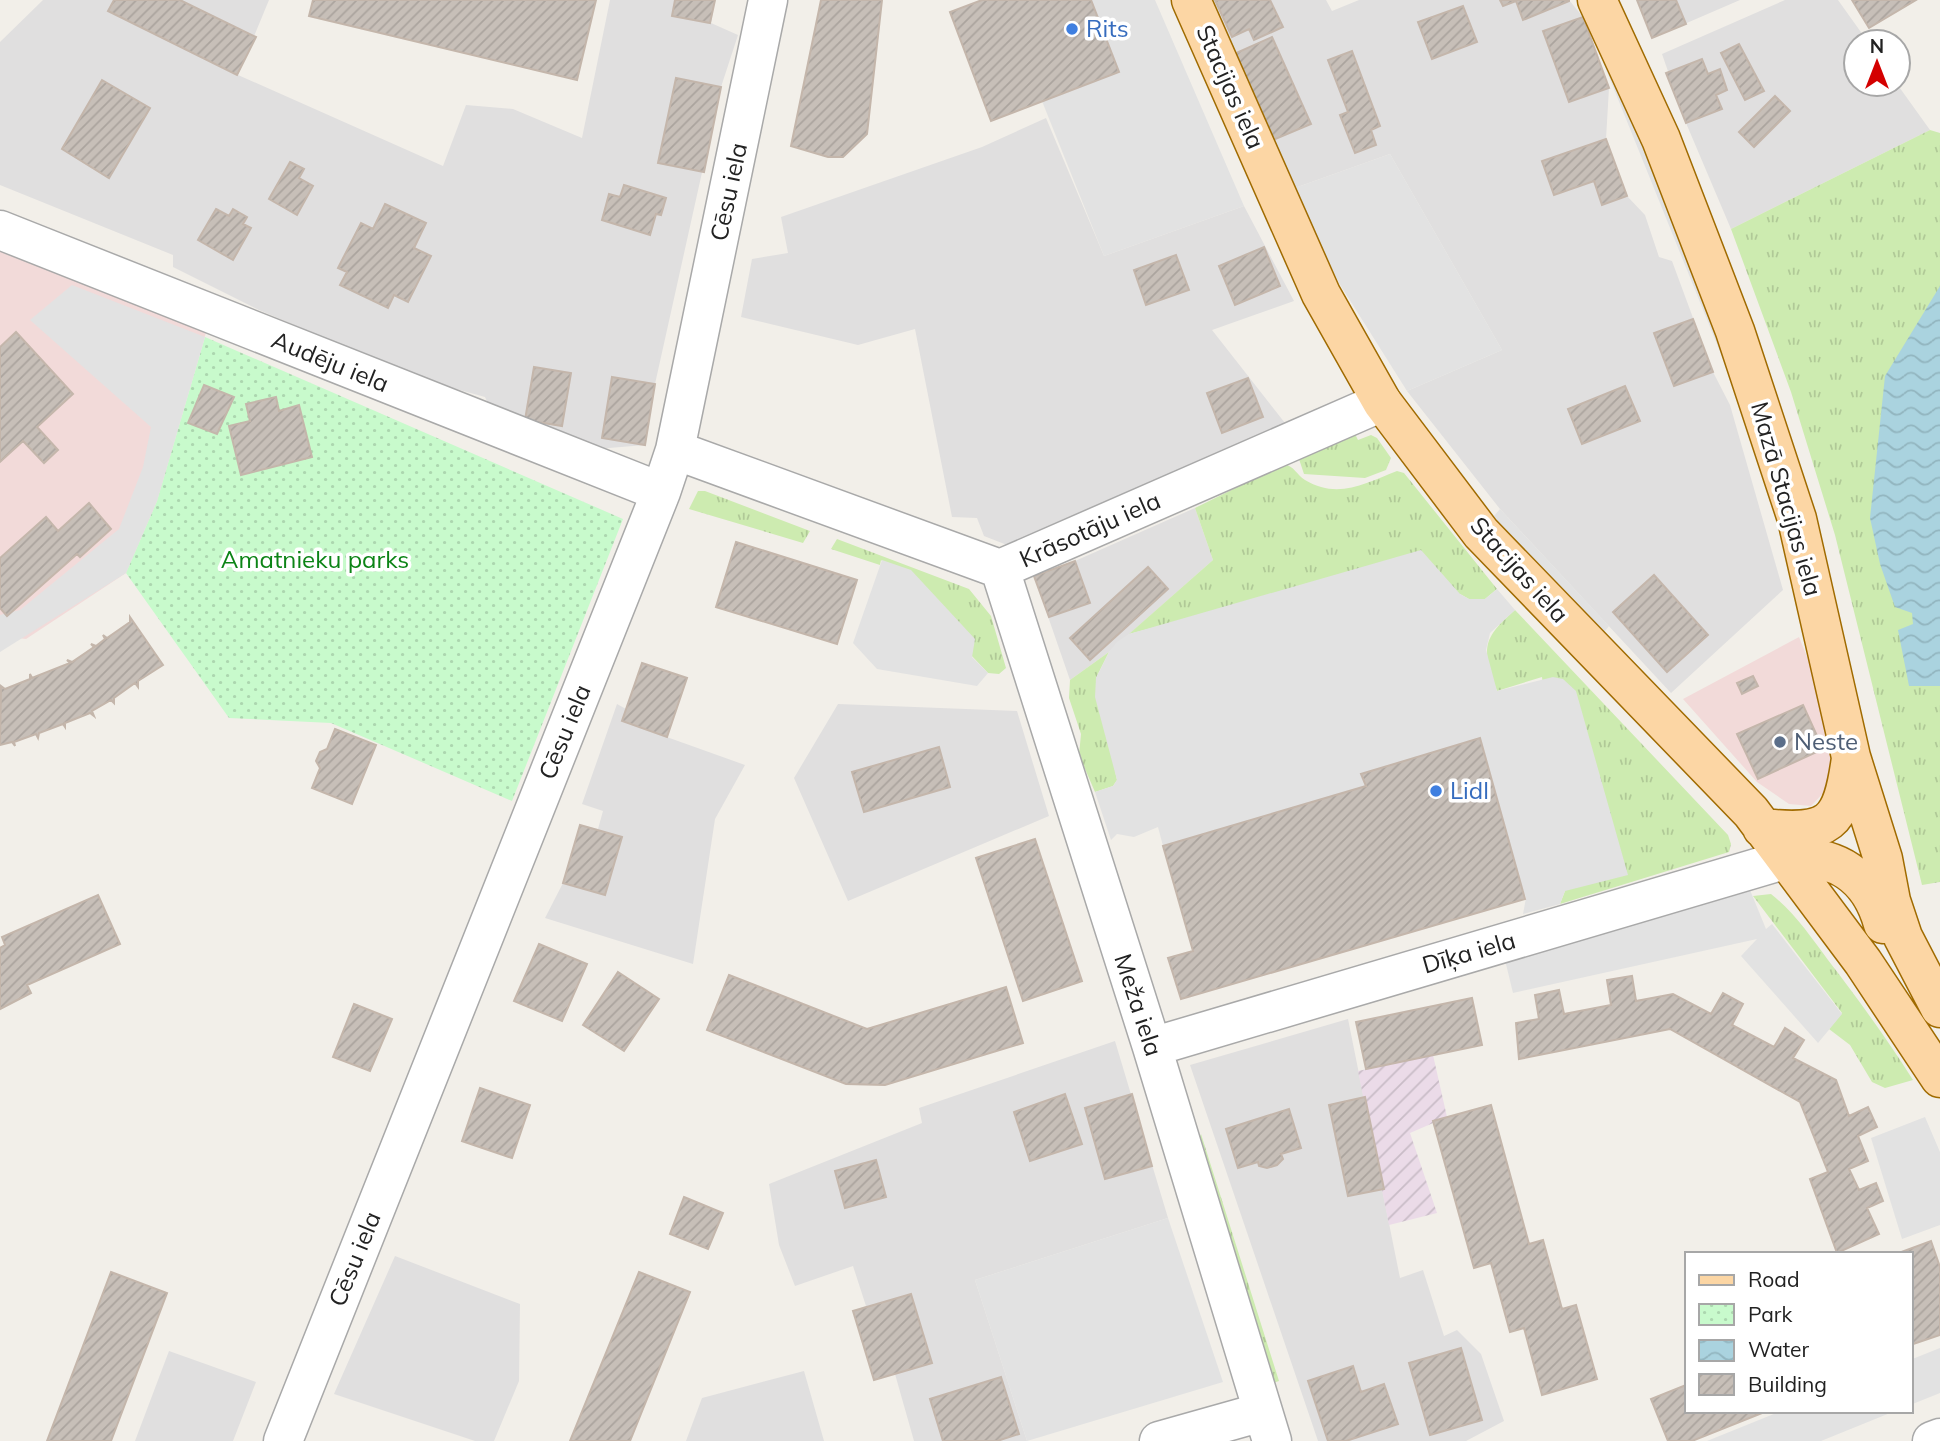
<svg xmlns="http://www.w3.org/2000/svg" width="1940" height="1441" font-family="Mulish,sans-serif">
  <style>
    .residential { fill: #e0dfdf }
    .commercial { fill: #f2dad9 }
    .industrial { fill: url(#industrial-furrows) }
    .grass { fill: url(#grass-tufts) }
    .park { fill: url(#park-dots) }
    .parking { fill: #e2e2e2 }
    .water { fill: url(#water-waves) }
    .building { fill: url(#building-hatch); stroke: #c4b6ab; stroke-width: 2 }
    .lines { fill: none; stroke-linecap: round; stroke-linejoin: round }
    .minor-casing { stroke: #a9a9a9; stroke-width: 41 }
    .major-casing { stroke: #a06b00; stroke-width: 41 }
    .minor { stroke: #fff; stroke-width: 38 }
    .major { stroke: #fcd6a4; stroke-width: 38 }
    .shop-dot { fill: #3f7fe0; stroke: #fff; stroke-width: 2.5 }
    .service-dot { fill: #5c6f8a; stroke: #fff; stroke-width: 2.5 }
    .labels { text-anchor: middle; stroke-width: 7; stroke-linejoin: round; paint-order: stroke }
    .shop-label { font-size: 24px; fill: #366cbe; stroke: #fff; text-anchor: start }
    .street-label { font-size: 24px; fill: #222; stroke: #fff }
    .park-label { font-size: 24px; fill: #0c8416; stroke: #fff }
    .service-label { font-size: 24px; fill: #4e5e75; stroke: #fff; text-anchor: start }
  </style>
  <defs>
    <pattern id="industrial-furrows" width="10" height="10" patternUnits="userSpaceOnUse" patternTransform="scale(1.75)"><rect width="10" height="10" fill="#ebdbe8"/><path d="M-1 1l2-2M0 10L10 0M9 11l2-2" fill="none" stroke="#c9bcc7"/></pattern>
    <pattern id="grass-tufts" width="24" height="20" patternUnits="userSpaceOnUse" patternTransform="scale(1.75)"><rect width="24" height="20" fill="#cdebb0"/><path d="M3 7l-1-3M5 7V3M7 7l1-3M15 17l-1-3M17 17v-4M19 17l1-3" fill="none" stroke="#b0c997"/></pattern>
    <pattern id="park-dots" width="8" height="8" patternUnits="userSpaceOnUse" patternTransform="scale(1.75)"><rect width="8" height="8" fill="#c8facc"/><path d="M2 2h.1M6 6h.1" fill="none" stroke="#acd6af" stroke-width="1.8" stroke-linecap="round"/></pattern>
    <pattern id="water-waves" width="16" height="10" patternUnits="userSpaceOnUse" patternTransform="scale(1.75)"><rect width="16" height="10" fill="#aad3df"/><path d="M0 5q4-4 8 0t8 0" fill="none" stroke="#92b5bf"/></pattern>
    <pattern id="building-hatch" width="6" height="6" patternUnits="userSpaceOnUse" patternTransform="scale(1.75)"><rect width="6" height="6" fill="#c7bfb8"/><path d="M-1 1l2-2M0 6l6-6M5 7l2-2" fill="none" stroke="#aba49e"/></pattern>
  </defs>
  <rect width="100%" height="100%" fill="#f2efe9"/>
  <path class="residential" d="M43 0H269L238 75 443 166 466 105 513 109 582 138 610 0H715L711 23 738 35 721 87 655 384 645 445 597 449 493 414 485 397 424 380 259 310 173 267V255L0 185V42Z
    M1210 0H1326L1332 11 1359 0H1569L1583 17 1609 88 1606 139 1627 196 1645 215 1659 257 1672 261 1713 372 1730 405 1783 590 1671 693 1500 509 1407 391 1502 350 1390 154 1292 189Z
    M1637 0H1740L1652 38Z
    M1785 0H1838L1868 42H1856V84H1897L1930 130 1731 229 1686 123 1662 54Z
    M1046 118 1104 256 1244 206 1294 301 1212 330 1285 423 1007 545 984 536 977 518 952 517 915 329 858 345 741 317 752 259 788 253 781 217 982 147Z
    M1195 508 1213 560 1109 652 1070 680 1034 576 1075 561Z
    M617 704 626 709 622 721 745 765 715 819 693 964 545 918 563 883 580 825 598 829 603 811 582 804Z
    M838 704 1017 711 1049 816 848 901 794 778Z
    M1348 1019 1400 1278 1423 1270 1444 1336 1457 1330 1481 1354 1504 1421 1466 1441H1318L1190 1065Z
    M1115 1041 1168 1218 975 1280 1027 1441H914L895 1374 874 1380 853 1311 866 1306 853 1266 795 1286 779 1245 769 1184 922 1123 919 1108Z
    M395 1256 520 1304 519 1381 494 1441H475L334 1394Z
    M169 1351 256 1382 233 1441H135Z
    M804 1371 824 1441H686L702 1398Z"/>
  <path class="commercial" d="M0 230 211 315 157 501 126 573 26 639 0 636Z
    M1799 637 1816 679 1832 752 1829 787 1811 806 1789 804 1757 782 1683 699Z"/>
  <path class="industrial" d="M1433 1055 1447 1117 1410 1133 1437 1213 1389 1225 1358 1071Z"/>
  <path class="grass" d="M1930 130 1940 133V882L1922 885 1835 535 1791 392 1731 229Z
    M1353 430 1358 440 1371 435 1377 438 1391 458 1386 470 1365 478 1304 474 1299 459Z
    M1284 464C1294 466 1297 475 1305 480 1338 500 1366 483 1397 471L1404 473 1497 589 1485 599H1469L1460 594 1167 624 1129 634 1213 560 1195 508Z
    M698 491H705L810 531 803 543 689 509Z
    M837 539 969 589 991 616 1006 668 999 674 988 673 881 560 880 565 831 549Z
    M1515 610 1728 835 1731 844 1729 852 1560 904 1565 891 1542 677 1497 691C1482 650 1481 639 1515 610Z
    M1109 652 1096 678 1117 780 1113 786 1095 792 1079 755 1081 734 1069 698 1070 680Z
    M1771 894C1794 912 1811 937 1828 960 1858 999 1887 1039 1913 1080L1885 1088 1872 1082 1850 1045 1829 1029 1842 1013 1753 896Z
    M1201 1134 1279 1381 1273 1383 1198 1142Z"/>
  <path class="park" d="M205 337 623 519 512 801 331 723 229 718 126 573 157 501Z"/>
  <path class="parking" d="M1091 0H1155L1244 206 1104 256 1042 101 1119 72Z
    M1578 0H1591L1741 370 1729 374Z
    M1390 154 1502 350 1407 391 1339 283 1292 189Z
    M72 285 205 337 157 501 126 573 0 652V615L20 610 119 529 143 467 151 427 30 320Z
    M1500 509 1609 626 1598 640 1488 523Z
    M1421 550 1460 594 1469 599H1485L1497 589 1515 610 1490 633 1486 650 1497 691 1553 677 1563 679 1576 691 1628 875 1565 891 1560 904 1523 914 1526 898 1516 869 1472 756 1163 846 1158 827 1134 837 1117 834 1111 840 1095 792 1113 786 1117 780 1095 697 1096 678 1109 652 1117 642 1129 634Z
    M882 560 911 570 975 639 972 657 988 673 977 686 877 669 853 643Z
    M1750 890 1766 929 1772 924 1842 1014 1818 1043 1741 956 1757 939 1513 993 1505 960Z
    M1925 1117 1940 1152V1225L1902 1239 1871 1138Z
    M1168 1218 1223 1382 1027 1441 975 1280Z
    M1940 1348V1393L1910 1405V1360Z
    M1781 1411H1895L1821 1441H1707Z"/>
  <path class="water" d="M1940 286V686H1909L1898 630 1913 624 1912 613 1895 607 1880 564 1870 518 1885 376Z"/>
  <path class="building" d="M114 0H180L256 37 237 75 108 11Z
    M313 0H596L577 80 309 16Z
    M675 0H715L710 23 672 16Z
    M821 0H882L867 134 843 157H828L791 146Z
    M982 0H1091L1119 72 991 121 950 12Z
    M1215 0H1270L1283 27 1254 40 1249 29 1232 37Z
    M1500 0H1569V1L1523 20 1516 1 1503 6Z
    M1637 0H1676L1686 24 1652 38Z
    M1852 0H1916L1869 28Z
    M1463 6 1477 42 1432 59 1418 22Z
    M1583 17 1609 88 1569 102 1543 31Z
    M1272 37 1311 124 1273 140 1234 54Z
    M1739 44 1764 91 1745 100 1721 53Z
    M1352 51 1380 126 1371 130 1376 145 1355 153 1340 115 1348 112 1328 60Z
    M1702 59 1708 74 1720 69 1727 90 1716 95 1722 109 1686 123 1666 73Z
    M676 78 721 87 704 172 658 163Z
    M102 80 150 108 109 178 62 149Z
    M1775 96 1790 111 1754 147 1739 132Z
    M1606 139 1627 196 1602 205 1594 181 1554 195 1542 161Z
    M290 162 304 169 299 178 313 186 297 215 269 199Z
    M624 185 666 198 661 215 656 214 650 235 602 220 609 194 620 197Z
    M385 204 426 223 414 248 431 256 408 302 394 295 388 308 340 285 347 272 338 268 361 223 373 229Z
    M216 209 229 216 233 209 247 217 243 224 251 228 233 260 198 240Z
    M1264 247 1280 286 1235 305 1219 266Z
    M1176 255 1189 290 1146 305 1134 270Z
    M1693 319 1713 372 1674 386 1654 333Z
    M16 332 73 394 37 427 58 450 44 463 23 441 0 462V347Z
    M534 367 571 373 562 426 525 420Z
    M612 377 655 384 645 445 602 438Z
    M1248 378 1263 417 1222 433 1207 393Z
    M204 385 234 397 217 434 188 423Z
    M1625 386 1640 421 1582 444 1568 409Z
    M276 397 279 411 299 405 312 457 241 475 229 426 250 421 246 404Z
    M89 503 111 529 80 557 77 554 7 616 0 608V558L46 517 58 531Z
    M736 542 857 580 837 644 716 607Z
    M1075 561 1090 603 1049 617 1034 576Z
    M1148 567 1168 589 1090 660 1070 638Z
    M1654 575 1708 635 1667 672 1613 612Z
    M130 617 163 665 138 681V687L135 683 114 698V703L111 700 92 711 94 716 90 713 65 723V727L63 724 39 733 38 738 36 734 14 742 15 746 12 742 0 745 1 686 5 689 30 679V674L32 678 70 663 67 660 72 662 94 647 91 644 96 646 105 639 103 635 107 638 130 622Z
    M642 663 687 678 667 737 622 721Z
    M1753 676 1758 686 1742 694 1737 683Z
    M1803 705 1823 749 1758 779 1737 734Z
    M335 729 376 745 352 804 312 788 320 768 316 761 320 752 327 749Z
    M1480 738 1525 899 1181 999 1168 958 1193 951 1163 846 1366 786 1361 774Z
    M939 747 950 787 864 812 852 772Z
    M580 825 622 837 605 895 563 883Z
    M1035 839 1082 981 1023 1001 976 858Z
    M98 895 120 944 27 985 31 993 0 1009V948L5 945 2 937Z
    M539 944 587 964 562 1021 514 1001Z
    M618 972 659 999 624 1051 583 1025Z
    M729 975 867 1029 1006 987 1023 1043 885 1085 846 1084 707 1030Z
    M1632 976 1636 1001 1673 994 1711 1014 1723 993 1743 1004 1732 1025 1774 1047 1785 1028 1804 1040 1793 1058 1836 1080 1849 1116 1868 1107 1877 1127 1858 1136 1868 1161 1849 1169 1859 1190 1876 1183 1883 1201 1867 1208 1879 1234 1837 1253 1810 1179 1828 1172 1800 1102 1670 1029 1519 1059 1516 1023 1539 1019 1535 995 1559 990 1564 1014 1611 1005 1607 980Z
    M1472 998 1482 1045 1366 1069 1356 1022Z
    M354 1004 392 1019 370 1071 333 1057Z
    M480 1088 530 1105 512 1158 462 1141Z
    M1065 1094 1082 1144 1030 1161 1014 1112Z
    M1132 1094 1152 1166 1105 1179 1085 1108Z
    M1365 1097 1384 1189 1348 1196 1329 1105Z
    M1491 1105 1529 1244 1543 1240 1562 1309 1576 1305 1597 1379 1542 1395 1524 1328 1510 1332 1491 1263 1474 1268 1433 1121Z
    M1289 1109 1301 1148 1281 1154 1283 1159 1277 1165 1267 1168 1259 1166 1258 1162 1238 1168 1226 1129Z
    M876 1160 886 1197 845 1208 835 1171Z
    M684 1197 723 1213 708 1249 670 1234Z
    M1931 1241 1940 1267V1335L1910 1345V1254H1896Z
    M111 1272 167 1293 111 1441H47Z
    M639 1272 690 1292 630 1441H570Z
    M911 1294 932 1363 874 1380 853 1311Z
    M1461 1348 1482 1420 1430 1435 1409 1363Z
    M1353 1366 1361 1392 1384 1384 1398 1424 1346 1441H1328L1308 1381Z
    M1001 1377 1019 1434 997 1441H943L930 1399Z
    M1686 1385V1411H1767L1692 1441H1668L1651 1399Z"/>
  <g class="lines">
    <defs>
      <path id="minor" d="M0 230 661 492
        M675 450 1000 569 1382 402
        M1000 569 1152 1047 1272 1441
        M1152 1047 1787 859
        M283 1441 661 492 675 450 768 0
        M1159 1441 1262 1412
        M1932 1441 1940 1438"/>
      <path id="major" d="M1191 0 1321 294 1382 402 1481 533 1751 812 1863 962 1940 1078
        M1597 0 1661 139 1735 331 1797 519 1851 757 1883 859 1891 901 1903 937 1940 1008
        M1762 828C1830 835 1842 825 1851 758
        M1787 859C1835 853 1870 876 1883 924"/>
    </defs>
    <use href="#minor" class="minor-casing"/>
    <use href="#major" class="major-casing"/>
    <use href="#minor" class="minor"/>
    <use href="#major" class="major"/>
  </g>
  <g class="shop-dot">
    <circle cx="1072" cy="29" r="7"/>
    <circle cx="1436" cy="791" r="7"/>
  </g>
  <circle class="service-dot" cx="1780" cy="742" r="7"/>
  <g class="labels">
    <g class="shop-label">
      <text x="1086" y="37">Rits</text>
      <text x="1450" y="799">Lidl</text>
    </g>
    <g class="street-label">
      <text transform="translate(1230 87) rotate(66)" y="8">Stacijas iela</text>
      <text transform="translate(729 192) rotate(-78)" y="8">Cēsu iela</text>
      <text transform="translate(330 362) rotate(22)" y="8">Audēju iela</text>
      <text transform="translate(1786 499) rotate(74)" y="8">Mazā Stacijas iela</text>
      <text transform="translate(1090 530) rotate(-24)" y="8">Krāsotāju iela</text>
      <text transform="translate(1519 570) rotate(48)" y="8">Stacijas iela</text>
      <text transform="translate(565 732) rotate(-68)" y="8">Cēsu iela</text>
      <text transform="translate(1469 953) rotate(-16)" y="8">Dīķa iela</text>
      <text transform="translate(1138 1005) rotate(72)" y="8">Meža iela</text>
      <text transform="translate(355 1259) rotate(-68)" y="8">Cēsu iela</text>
    </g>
    <g class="park-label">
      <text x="315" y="568">Amatnieku parks</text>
    </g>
    <g class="service-label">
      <text x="1794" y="750">Neste</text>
    </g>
  </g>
  <rect x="1685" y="1252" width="228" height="161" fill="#ffffff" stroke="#a7a7a7" stroke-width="2"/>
  <rect x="1699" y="1275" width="35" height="10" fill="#fcd6a4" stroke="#a7a7a7" stroke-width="2"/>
  <text x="1748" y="1287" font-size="21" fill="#222222">Road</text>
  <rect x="1699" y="1304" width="35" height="21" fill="url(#park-dots)" stroke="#a7a7a7" stroke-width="2"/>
  <text x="1748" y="1322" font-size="21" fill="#222222">Park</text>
  <rect x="1699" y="1340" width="35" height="21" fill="url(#water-waves)" stroke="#a7a7a7" stroke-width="2"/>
  <text x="1748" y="1357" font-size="21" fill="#222222">Water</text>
  <rect x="1699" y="1374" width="35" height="21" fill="url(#building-hatch)" stroke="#a7a7a7" stroke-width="2"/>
  <text x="1748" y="1392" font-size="21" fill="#222222">Building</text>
  <g transform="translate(1877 63)"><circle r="33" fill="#ffffff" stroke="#a7a7a7" stroke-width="2"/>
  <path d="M0-5L12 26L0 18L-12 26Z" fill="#d40000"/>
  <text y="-10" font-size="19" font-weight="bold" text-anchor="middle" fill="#222222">N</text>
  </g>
</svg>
